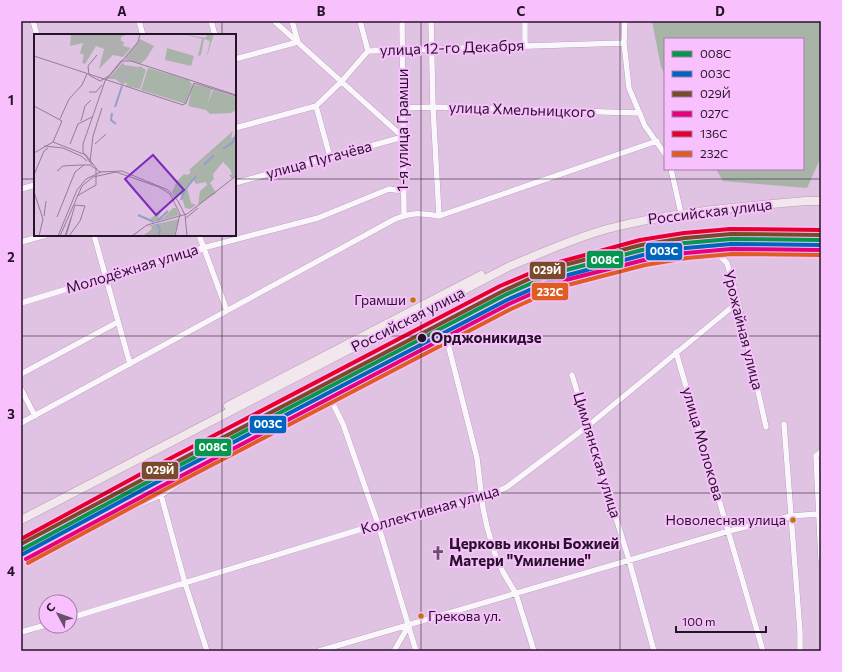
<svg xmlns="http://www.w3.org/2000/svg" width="842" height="672" font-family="Commissioner,sans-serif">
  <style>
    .forest { fill: #a9b4a9 }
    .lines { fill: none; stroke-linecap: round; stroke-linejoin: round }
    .minor-casing { stroke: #a18aa3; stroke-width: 6 }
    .primary-casing { stroke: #b89eae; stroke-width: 9 }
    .minor { stroke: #faf6fb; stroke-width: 5.5 }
    .primary { stroke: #f2e7ec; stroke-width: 8 }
    .rail-1-casing { stroke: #f8c1fd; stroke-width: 7 }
    .rail-2-casing { stroke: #f8c1fd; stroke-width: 7 }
    .rail-3-casing { stroke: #f8c1fd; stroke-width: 7 }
    .rail-4-casing { stroke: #f8c1fd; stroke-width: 7 }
    .rail-5-casing { stroke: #f8c1fd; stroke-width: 7 }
    .rail-6-casing { stroke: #f8c1fd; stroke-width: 7 }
    .rail-1 { stroke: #04974d; stroke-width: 4 }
    .rail-2 { stroke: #0065bd; stroke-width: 4 }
    .rail-3 { stroke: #7a4b2a; stroke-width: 4 }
    .rail-4 { stroke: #e5007d; stroke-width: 4 }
    .rail-5 { stroke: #e4002b; stroke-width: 4 }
    .rail-6 { stroke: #de5d23; stroke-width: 4 }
    .grid { fill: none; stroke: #271329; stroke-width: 1; stroke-opacity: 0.55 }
    .bus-dot { fill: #b97a0c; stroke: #f8c1fd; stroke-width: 1.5 }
    .stop-dot { fill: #271329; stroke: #f8c1fd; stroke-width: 1.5 }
    .labels { text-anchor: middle; stroke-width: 4; stroke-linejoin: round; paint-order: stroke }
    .bus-label { font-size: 14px; fill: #271329; stroke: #f8c1fd; text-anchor: end }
    .street-label { font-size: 15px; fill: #271329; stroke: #f8c1fd }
    .stop-label { font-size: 15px; font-weight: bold; fill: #271329; stroke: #f8c1fd; text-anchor: start }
    .poi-label { font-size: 15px; font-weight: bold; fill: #271329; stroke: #f8c1fd; text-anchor: start }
    .inset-river { fill: none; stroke: #959ecb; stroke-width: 2 }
    .inset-road { fill: none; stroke: #967c98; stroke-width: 1 }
    .view { fill: #7b2cbf; fill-opacity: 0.15; stroke: #7b2cbf; stroke-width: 2 }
    .inset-edge { fill: none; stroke: #271329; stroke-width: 2 }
    .line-badge { stroke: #f8c1fd; stroke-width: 1.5 }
    .badge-label { font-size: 11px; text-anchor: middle; font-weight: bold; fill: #fff }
    .neatline { fill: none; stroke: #271329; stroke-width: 1.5 }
    .grid-label { font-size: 13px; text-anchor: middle; font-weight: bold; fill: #271329 }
  </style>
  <rect width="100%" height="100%" fill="#e0c2e2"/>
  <path class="forest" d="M652 21H821V157L807 188 723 181 716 169H803V39H665V74L661 67Z"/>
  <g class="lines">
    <defs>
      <path id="minor" d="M33 21 37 35
        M139 21 143 35
        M211 21 215 35
        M274 21 403 137
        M360 21 368 51
        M402 21 404 216
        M431 21 433 107 439 216
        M525 21V46
        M625 21 624 43 629 88 645 126 665 154
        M235 59 298 42 292 21
        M316 106 330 157
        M403 108 433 107 640 113
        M235 128 316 106 342 81 368 51 624 43
        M671 169 680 209
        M235 183 403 137
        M21 189 35 185
        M94 235 130 364
        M199 235 227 311
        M21 242 46 235
        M21 303 203 248 318 218 389 189 403 191
        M447 340 477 458 483 508 487 527 495 554 503 572 516 594 534 651
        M676 352 763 651
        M21 374 118 322
        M572 375 629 560 654 651
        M21 389 35 416
        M330 398 343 424 378 524 416 651
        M21 423 395 219C413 212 420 213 439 216L657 141
        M784 424 800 632V651
        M821 452 816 456 821 559
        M161 495 185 583 207 651
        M21 559 78 531 161 495 194 473 264 436 316 406 376 375 420 349 447 340 476 323 534 294 570 278 613 264 643 256 682 250 702 248 711 250 719 255 727 263 738 302 766 427
        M70 618 378 524 482 498 507 487 589 425 738 302
        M21 632 46 625
        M319 651 729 531 791 516 818 514
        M394 651 409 625"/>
      <path id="primary" d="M228 406 481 275
        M21 520 510 266C542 253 574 238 607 229 672 212 740 207 806 201H821"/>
    </defs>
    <use href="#minor" class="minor-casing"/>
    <use href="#primary" class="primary-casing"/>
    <use href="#minor" class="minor"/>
    <use href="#primary" class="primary"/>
    <defs>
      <path id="rail-1" d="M21 550 155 478 505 295 555 273 642 250 685 243 731 239 821 240"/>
      <path id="rail-2" d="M23 554 157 482 507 300 557 278 643 255 686 248 731 244 821 245"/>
      <path id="rail-3" d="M21 544 153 474 503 291 553 268 641 245 685 238 731 234 821 235"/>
      <path id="rail-4" d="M26 559 160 487 509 304 558 282 644 260 686 253 731 249 821 250"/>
      <path id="rail-5" d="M21 539 150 469 500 286 552 264 640 240 684 233 730 229 821 230"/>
      <path id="rail-6" d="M28 563 162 491 511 309 560 287 645 265 687 258 732 254 821 255"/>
    </defs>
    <use href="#rail-1" class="rail-1-casing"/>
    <use href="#rail-2" class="rail-2-casing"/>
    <use href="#rail-3" class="rail-3-casing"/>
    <use href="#rail-4" class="rail-4-casing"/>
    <use href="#rail-5" class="rail-5-casing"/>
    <use href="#rail-6" class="rail-6-casing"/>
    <use href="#rail-1" class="rail-1"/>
    <use href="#rail-2" class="rail-2"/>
    <use href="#rail-3" class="rail-3"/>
    <use href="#rail-4" class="rail-4"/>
    <use href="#rail-5" class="rail-5"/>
    <use href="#rail-6" class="rail-6"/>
  </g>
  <path class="grid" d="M222 21V35M421 21V651M620 21V651M21 179H35M235 179H821M222 235V651M21 336H821M21 493H821"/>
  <defs>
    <symbol id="church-bare" viewBox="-9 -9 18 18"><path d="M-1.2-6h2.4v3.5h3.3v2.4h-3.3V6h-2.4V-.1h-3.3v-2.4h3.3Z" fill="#68506a" stroke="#f8c1fd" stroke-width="2.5" paint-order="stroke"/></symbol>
  </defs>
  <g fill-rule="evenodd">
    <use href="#church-bare" x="428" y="543" width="20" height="20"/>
  </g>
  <g class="bus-dot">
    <circle cx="413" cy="300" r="3.5"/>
    <circle cx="793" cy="520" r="3.5"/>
    <circle cx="421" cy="616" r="3.5"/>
  </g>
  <circle class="stop-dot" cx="422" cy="338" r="5"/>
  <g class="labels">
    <g class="bus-label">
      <text x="406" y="305">Грамши</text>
      <text x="786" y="525">Новолесная улица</text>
      <text x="428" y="621" text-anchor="start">Грекова ул.</text>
    </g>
    <g class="street-label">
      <text transform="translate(452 48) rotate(-2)" y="5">улица 12-го Декабря</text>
      <text transform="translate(522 110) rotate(2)" y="5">улица Хмельницкого</text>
      <text transform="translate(403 130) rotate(-90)" y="5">1-я улица Грамши</text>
      <text transform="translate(319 160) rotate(-15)" y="5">улица Пугачёва</text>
      <text transform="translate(710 212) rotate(-7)" y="5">Российская улица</text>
      <text transform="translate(132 269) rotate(-17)" y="5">Молодёжная улица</text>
      <text transform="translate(408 320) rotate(-27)" y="5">Российская улица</text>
      <text transform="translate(743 330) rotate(76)" y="5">Урожайная улица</text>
      <text transform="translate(703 444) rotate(74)" y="5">улица Молокова</text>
      <text transform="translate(597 455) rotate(73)" y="5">Цимлянская улица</text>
      <text transform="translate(430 510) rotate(-16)" y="5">Коллективная улица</text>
    </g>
    <g class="stop-label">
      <text x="431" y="343">Орджоникидзе</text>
    </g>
    <g class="poi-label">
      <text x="449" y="549">Церковь иконы Божией<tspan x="449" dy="17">Матери "Умиление"</tspan></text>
    </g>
  </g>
  <g transform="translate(34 34)">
    <rect width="202" height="202" fill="#e0c2e2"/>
    <path d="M37 0H93L87 3V7L90 8 89 12 97 14 89 23 79 21 65 35 70 15 62 12 51 30 48 29 50 21 46 19 49 9 36 12ZM106 5 120 12 112 25 106 30 90 25ZM89 28 90 31 105 33 89 51 81 45H74ZM197 105 199 106 197 109 171 129 163 143 157 142 170 126ZM145 185 140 202H109L118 195 117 192 112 193 117 191Z" fill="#aeb0af"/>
    <path d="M149 0 171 4 174 0H180L172 25 176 7 170 5 167 21 164 22 168 5ZM133 14 160 22 157 32 131 26ZM106 32 112 36 106 55 92 52 93 49H90ZM114 34 155 46 158 51 152 70 107 56ZM159 50 178 55 173 71 179 56 202 63V76L197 79 176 80 172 76 154 72ZM199 97 197 104 202 102V141L198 145 195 141 198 140 196 135 189 128 179 140 180 145 176 149 182 159 164 171 166 157 173 151 172 148 162 150 159 145 153 154 157 169 162 171 156 175 151 174 147 160 141 162 138 158 143 147 150 140 154 141 157 138 155 136ZM197 105 199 106 197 109 171 129 163 143 157 142 170 126ZM139 174H142L145 181 120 188 116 185 127 177 124 184H129Z" fill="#a9b4a9" fill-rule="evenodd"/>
    <path class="inset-river" d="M81 73 88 52M78 79 77 86 82 90M189 115 198 109 202 101M170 131 180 121M147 166 151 156 162 142M104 181 120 188M123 187 134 177M123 190 126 195 125 202"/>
    <path class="inset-road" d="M63 21 54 32 55 41 66 47 75 42M0 22 149 71 152 69 160 49 202 62M72 46 104 8 106 0M55 58H62L68 51M0 72 28 87M26 85 35 65 48 51 53 40M47 87 51 72 57 66M19 108 52 121 66 139M19 108 28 87M36 110 44 90 58 83M61 110 72 100M10 112 29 114 47 122 53 127M0 119 19 108M56 128 59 102 68 74M58 131 49 118V110L71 47 87 27H97L202 61M23 137 29 132 46 131H56L62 135V151L43 162M65 138 88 137 134 156 144 167 151 181 153 202M0 141 10 117 14 114M0 158 9 185 5 202M10 182 12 167M23 183 41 138 50 131M152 184 164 174M24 202 43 156 52 145 67 138M26 202 48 152 59 143 82 138 125 153 136 160 146 180 141 202M31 202 37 184M35 202 46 187 51 172 41 171M35 202H32L41 171M98 202 113 191 153 180 202 142"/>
    <path class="view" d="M119 121 150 156 122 181 91 145Z"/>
    <rect width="202" height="202" class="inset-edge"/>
  </g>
  <g class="line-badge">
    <rect x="645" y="242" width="38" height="19" rx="4" fill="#0065bd"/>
    <rect x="586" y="250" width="38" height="19" rx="4" fill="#04974d"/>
    <rect x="529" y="261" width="37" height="19" rx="4" fill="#7a4b2a"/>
    <rect x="531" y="282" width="38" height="19" rx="4" fill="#de5d23"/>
    <rect x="249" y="415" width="38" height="19" rx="4" fill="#0065bd"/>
    <rect x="194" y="438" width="38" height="19" rx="4" fill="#04974d"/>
    <rect x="141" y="461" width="38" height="19" rx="4" fill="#7a4b2a"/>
  </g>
  <g class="badge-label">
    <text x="664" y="255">003С</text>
    <text x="605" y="264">008С</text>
    <text x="547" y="274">029Й</text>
    <text x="550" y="296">232C</text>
    <text x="268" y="428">003С</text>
    <text x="213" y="451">008С</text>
    <text x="160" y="474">029Й</text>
  </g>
  <rect width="842" height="672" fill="none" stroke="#f8c1fd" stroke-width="44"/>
  <rect x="664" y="38" width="140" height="132" fill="#f8c1fd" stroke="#a47ba8"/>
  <rect x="672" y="51" width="20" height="6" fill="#04974d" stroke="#a47ba8"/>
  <text x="700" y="58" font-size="12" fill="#271329">008С</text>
  <rect x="672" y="71" width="20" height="6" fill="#0065bd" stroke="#a47ba8"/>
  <text x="700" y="78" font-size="12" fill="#271329">003С</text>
  <rect x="672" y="91" width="20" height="6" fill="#7a4b2a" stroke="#a47ba8"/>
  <text x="700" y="98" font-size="12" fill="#271329">029Й</text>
  <rect x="672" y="111" width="20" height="6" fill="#e5007d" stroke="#a47ba8"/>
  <text x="700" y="118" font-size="12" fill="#271329">027С</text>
  <rect x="672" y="131" width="20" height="6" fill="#e4002b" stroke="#a47ba8"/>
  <text x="700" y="138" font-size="12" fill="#271329">136С</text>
  <rect x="672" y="151" width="20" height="6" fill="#de5d23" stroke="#a47ba8"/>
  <text x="700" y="158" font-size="12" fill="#271329">232C</text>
  <g transform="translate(58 614) rotate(311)"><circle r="19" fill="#f8c1fd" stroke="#a47ba8"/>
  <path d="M0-3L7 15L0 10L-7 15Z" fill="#68506a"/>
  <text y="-6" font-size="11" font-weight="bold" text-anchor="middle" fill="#271329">С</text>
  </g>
  <path d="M676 626v6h90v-6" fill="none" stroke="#271329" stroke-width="2"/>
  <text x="682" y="626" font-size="12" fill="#271329" stroke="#f8c1fd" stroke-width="3" paint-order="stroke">100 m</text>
  <rect x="22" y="22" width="798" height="628" class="neatline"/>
  <g class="grid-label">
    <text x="122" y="16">A</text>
    <text x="321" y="16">B</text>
    <text x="521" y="16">C</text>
    <text x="720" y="16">D</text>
    <text x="11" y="105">1</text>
    <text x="11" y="262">2</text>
    <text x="11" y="419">3</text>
    <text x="11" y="576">4</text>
  </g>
</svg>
